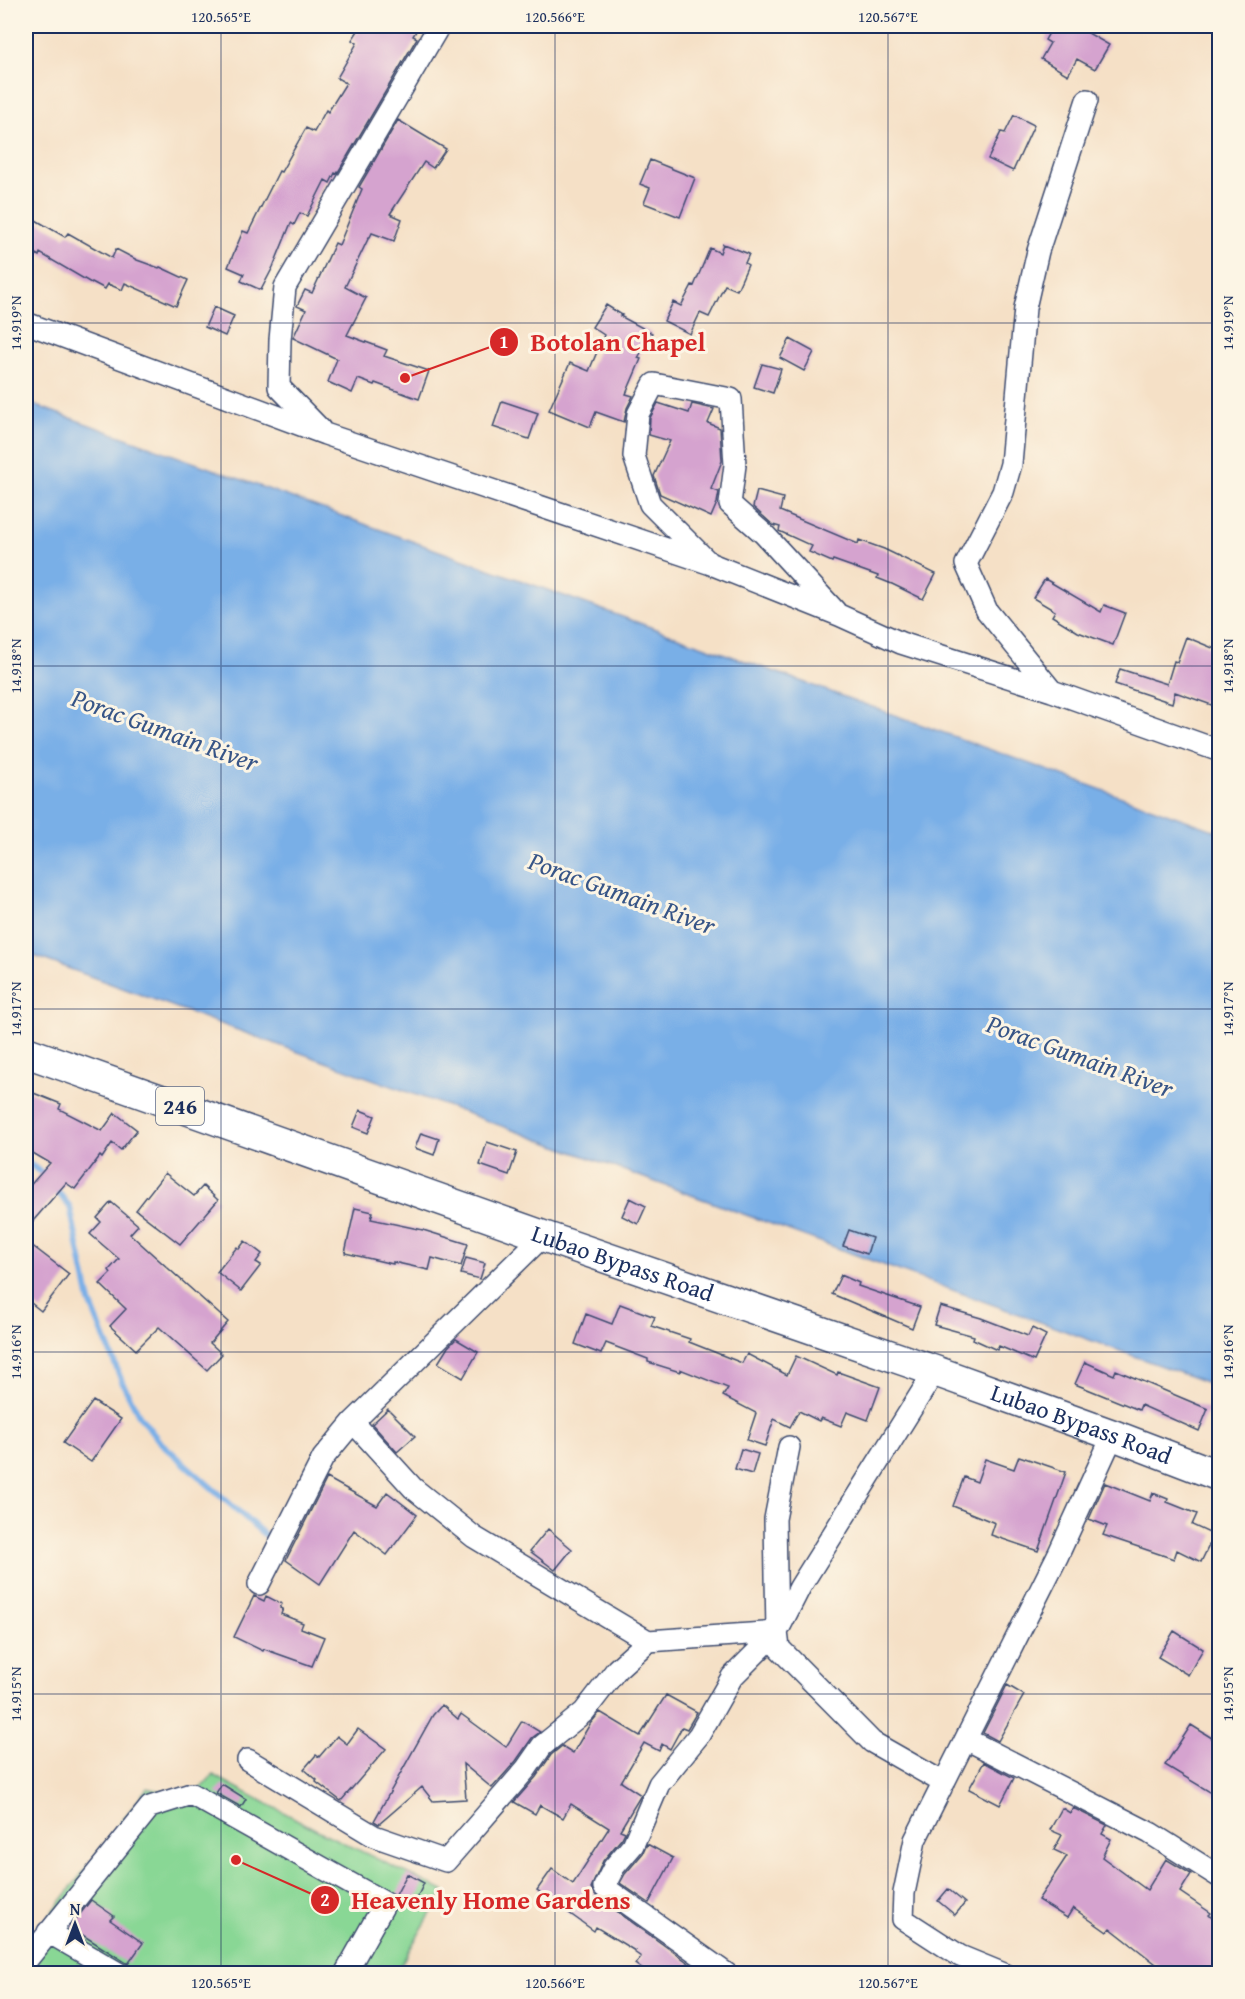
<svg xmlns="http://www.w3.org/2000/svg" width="1245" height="1999" font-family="'Gentium Book Plus',serif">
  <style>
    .green { fill: #89d795; stroke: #52837a; stroke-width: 1.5 }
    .water { fill: #79afe7; stroke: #4a6fa2; stroke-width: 1.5 }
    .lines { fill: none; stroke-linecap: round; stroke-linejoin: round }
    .stream { stroke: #79afe7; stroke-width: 6 }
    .building { fill: #d5a3cf }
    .minor-casing { stroke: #3c4a6e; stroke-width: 24 }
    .highway-casing { stroke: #3c4a6e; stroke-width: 33 }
    .minor { stroke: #fff; stroke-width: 21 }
    .highway { stroke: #fff; stroke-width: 30 }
    .ticks { fill: none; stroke: #1b2f5e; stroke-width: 1.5; stroke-opacity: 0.45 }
    .labels { text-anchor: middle; stroke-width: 6; stroke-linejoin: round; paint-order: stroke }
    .shield { fill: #fcf5e5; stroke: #5e6a86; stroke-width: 1.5 }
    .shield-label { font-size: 22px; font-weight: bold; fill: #1b2f5e }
    .street-label { font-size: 24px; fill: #1b2f5e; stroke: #fcf5e5 }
    .water-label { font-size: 26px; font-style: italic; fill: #375587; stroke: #fcf5e5 }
    .leader { fill: none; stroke: #d62828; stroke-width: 2 }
    .callout-dot { fill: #d62828; stroke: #fcf5e5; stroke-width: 2 }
    .mark-label { font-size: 18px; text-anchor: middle; font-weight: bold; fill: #fff }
    .callout-label { font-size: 26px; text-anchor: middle; font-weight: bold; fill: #d62828; stroke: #fcf5e5; stroke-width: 6; stroke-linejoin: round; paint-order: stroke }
    .neatline { fill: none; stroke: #1b2f5e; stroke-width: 2 }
    .ticks-label { font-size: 15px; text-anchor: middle; fill: #1b2f5e }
  </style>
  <rect width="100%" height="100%" fill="#fcf5e5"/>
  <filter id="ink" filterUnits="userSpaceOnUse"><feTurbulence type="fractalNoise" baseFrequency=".0167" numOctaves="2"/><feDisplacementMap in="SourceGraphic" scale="12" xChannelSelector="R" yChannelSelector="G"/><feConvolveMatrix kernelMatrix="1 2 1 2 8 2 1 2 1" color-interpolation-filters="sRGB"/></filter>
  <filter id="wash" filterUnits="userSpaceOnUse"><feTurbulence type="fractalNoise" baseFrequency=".008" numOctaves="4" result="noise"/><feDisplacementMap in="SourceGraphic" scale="24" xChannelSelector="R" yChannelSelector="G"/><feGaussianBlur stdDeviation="1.35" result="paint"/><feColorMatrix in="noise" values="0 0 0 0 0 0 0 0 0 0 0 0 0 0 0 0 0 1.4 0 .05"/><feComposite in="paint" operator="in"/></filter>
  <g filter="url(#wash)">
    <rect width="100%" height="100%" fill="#f5e0c6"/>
    <path class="green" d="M213 1775 317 1830 444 1891 396 1973H26V1947L147 1788 162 1791 199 1790Z"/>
    <path class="water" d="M26 402 1219 832V1387L26 953Z"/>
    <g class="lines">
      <path class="stream" d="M26 1162 43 1173 46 1178
        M53 1186 70 1207 90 1302 123 1384 139 1415 159 1441 265 1535"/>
    </g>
    <g id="blocks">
      <path class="building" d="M361 26H419L413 36 417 38 337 174 335 173 330 183 325 180 307 216 300 213 294 225 291 223 273 267 261 290 241 281 244 274 228 267 243 231 248 233 279 171 281 172 306 128 314 132 326 110 328 112 346 83 337 78 357 43 352 40Z
        M1053 26H1076L1109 45 1095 69 1077 59 1068 75 1041 59 1050 43 1045 40Z
        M1014 115 1034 125 1013 171 988 159 1001 132 1005 133Z
        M398 120 446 149 433 168 424 162 390 214 402 219 394 241 372 233 370 237H369L345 287 366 298 347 335 387 350 384 356 429 371 419 399 375 383 374 385 358 379 352 393 328 382 337 359 293 338 306 310 297 306 305 290 312 293 335 243 339 245 362 189 359 187Z
        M650 160 695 178 680 217 644 203 650 188 640 184Z
        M34 219 65 237 68 233 112 258 116 249 137 260 159 268 160 267 188 280 176 306 125 283 122 290 108 284 105 289 92 282 91 283 40 253 39 256 26 248V220L31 224Z
        M723 244 749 254 745 263 748 265 737 290 725 285 709 317 700 313 690 334 664 321 673 302 681 306 692 285 694 286 710 248 720 253Z
        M606 305 622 315 620 316 652 333 638 358 641 359 626 394 633 396 627 408 624 422 596 412 590 427 549 410 570 363 589 371 604 335 592 327Z
        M214 307 234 316 225 336 205 327Z
        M790 339 814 352 804 371 780 358Z
        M762 364 781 369 773 393 754 387Z
        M502 401 538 413 529 439 493 427Z
        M658 403 689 413 692 404 714 409 708 423 720 428 722 461 711 489 719 492 717 503 711 517 660 494 654 476 670 441 649 435 650 418Z
        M757 491 783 498 780 511 858 544 859 540 884 549 936 574 923 599 892 584 877 578 878 576 833 560 832 562 809 552 812 546 779 531 780 527 773 525 753 507Z
        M1045 579 1101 612 1104 605 1125 613 1113 645 1078 632 1052 616 1055 611 1033 598Z
        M1186 637 1220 651V708L1175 692 1172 703 1115 684 1120 669 1167 684 1174 661 1177 662Z
        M26 1090 61 1104 59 1109 102 1131 115 1113 137 1130 121 1150 112 1143 102 1158 100 1156 75 1189 66 1183 26 1229V1190L50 1163 26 1149Z
        M360 1110 375 1116 368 1133 353 1127Z
        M421 1133 439 1139 434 1155 415 1148Z
        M487 1142 517 1152 509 1175 480 1165Z
        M165 1173 194 1196 203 1186 218 1200 180 1244 136 1210Z
        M630 1198 646 1206 638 1224 622 1216Z
        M111 1202 138 1225 130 1234 228 1322 210 1343 222 1354 207 1370 159 1327 136 1350 110 1326 126 1309 100 1284 111 1273 109 1270 119 1259 90 1234 101 1222 97 1218Z
        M355 1208 373 1212 371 1219 423 1230 468 1244 461 1266 432 1258 429 1270 393 1262V1264L345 1253Z
        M849 1230 872 1238 867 1254 843 1246Z
        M26 1241 69 1274 41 1311 26 1299Z
        M245 1241 262 1254 256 1262 261 1265 241 1291 217 1272 237 1247 239 1249Z
        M466 1258 485 1263 480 1279 461 1274Z
        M841 1275 859 1283 858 1286 920 1307 912 1328 832 1294Z
        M620 1304 655 1317 651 1326 690 1339 689 1342 742 1363 747 1354 787 1375 796 1356 837 1375 838 1372 880 1387 868 1420 847 1412 841 1426 821 1418 819 1421 799 1411 790 1427 774 1419 765 1446 747 1440 756 1413 723 1396 728 1388 680 1369V1372L648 1362V1359L606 1343 601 1354 575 1344 586 1314 612 1324Z
        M940 1306 981 1318 1028 1336 1032 1328 1046 1335 1034 1361 999 1346 997 1350 973 1339 974 1336 934 1325Z
        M456 1339 478 1352 463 1378 438 1363 448 1347Z
        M1085 1362 1114 1375 1116 1370 1208 1409 1199 1431 1141 1405 1139 1410 1075 1384Z
        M93 1401 121 1419 91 1462 63 1443Z
        M388 1409 415 1436 397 1452 372 1424Z
        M741 1449 758 1454 752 1474 735 1469Z
        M1019 1456 1066 1472 1038 1551 991 1535 995 1523 953 1506 964 1477 977 1482 985 1459 1014 1469Z
        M327 1478 377 1506 387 1492 417 1515 387 1555 354 1530 320 1584 286 1560Z
        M1105 1483 1150 1501 1153 1493 1168 1499 1167 1502 1197 1514 1192 1525 1214 1535 1201 1562 1177 1550 1174 1559 1103 1535 1107 1526 1089 1519Z
        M548 1529 572 1549 555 1570 530 1551Z
        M254 1596 264 1601 266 1596 282 1604 280 1608 283 1609 281 1614 303 1623 301 1628 324 1637 312 1666 264 1649 263 1651 234 1637Z
        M1174 1631 1203 1649 1188 1675 1158 1657Z
        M1007 1685 1024 1695 998 1741 983 1733Z
        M666 1695 697 1712 687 1729 682 1727 670 1749 662 1744 659 1751 644 1743 621 1782 641 1795 620 1830 625 1832 622 1838 603 1861 591 1888 597 1897 704 1974H649L635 1964 641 1957 634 1952 635 1951 596 1927 594 1931 537 1890 552 1869 573 1884 609 1828 571 1804 563 1818 540 1805 535 1814 514 1802 536 1777 551 1755 562 1746 573 1753 590 1724 600 1712 640 1736Z
        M442 1705 458 1719 461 1714 506 1747 522 1721 540 1732 532 1738 516 1761 492 1788 463 1764 466 1799 433 1801 422 1787 379 1824 374 1821 433 1715Z
        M1191 1725 1220 1743V1798L1165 1765Z
        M358 1729 386 1749 341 1801 316 1782 317 1780 304 1769 316 1755 319 1757 337 1736 347 1744Z
        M984 1762 1014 1778 1000 1805 969 1789Z
        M222 1784 246 1799 241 1807 216 1793Z
        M1062 1808 1070 1813 1073 1808 1107 1825 1102 1834 1111 1839 1102 1857 1147 1890 1166 1859 1191 1874 1180 1892 1211 1913 1209 1915 1220 1926V1974H1169L1110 1928 1107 1932 1073 1908 1067 1918 1038 1900 1067 1856 1054 1850 1062 1835 1050 1830Z
        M647 1844 673 1858 649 1903 620 1883 625 1874 643 1853Z
        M407 1874 424 1883 414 1904 396 1895Z
        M948 1889 965 1903 955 1915 938 1901Z
        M91 1900 114 1916 110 1920 143 1943 128 1964 70 1927Z"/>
    </g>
  </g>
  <g filter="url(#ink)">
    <use href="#blocks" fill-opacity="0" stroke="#3c4a6e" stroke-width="1.5"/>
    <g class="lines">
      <defs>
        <path id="minor" d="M26 323 325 434 711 564 839 615 901 643 1052 691 1220 751
          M320 429 279 387 280 340 285 287 439 26
          M707 561 650 504 634 456 638 414 654 384 731 399 735 465 730 504 764 534 835 611
          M1052 691 987 611 966 564 1003 492 1011 464 1025 308 1038 251 1087 100
          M935 1371 800 1587 777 1632 779 1648 872 1742 944 1783
          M353 1422 413 1488 474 1537 648 1641 777 1632
          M259 1584 323 1458 353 1422 543 1236
          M966 1739 1150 1833 1220 1877
          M248 1760 374 1836 446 1861 526 1769 542 1746 584 1712 617 1669 648 1641
          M48 1932 120 1974
          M26 1961 150 1807 191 1794 385 1903 345 1974
          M727 1974 604 1887 614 1867 633 1845 659 1784 699 1735 732 1677 777 1632 775 1519 789 1447
          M1004 1974 960 1956 903 1919 904 1893 915 1840 1058 1555 1113 1435"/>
        <g id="highway">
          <path id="s1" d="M26 1052 543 1236 935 1371 1113 1435 1220 1476"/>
        </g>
      </defs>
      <use href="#minor" class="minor-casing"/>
      <use href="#highway" class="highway-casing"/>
      <use href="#minor" class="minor"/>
      <use href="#highway" class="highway"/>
    </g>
  </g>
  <path class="ticks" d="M221 26V1974M555 26V1974M888 26V1974M26 323H1220M26 666H1220M26 1009H1220M26 1352H1220M26 1694H1220"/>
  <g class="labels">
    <rect class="shield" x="156" y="1087" width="48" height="38" rx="4.5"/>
    <g class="shield-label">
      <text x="180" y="1114">246</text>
    </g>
    <g class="street-label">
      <text dy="8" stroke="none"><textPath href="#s1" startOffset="633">Lubao Bypass Road</textPath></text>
      <text dy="8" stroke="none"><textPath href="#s1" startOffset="1119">Lubao Bypass Road</textPath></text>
    </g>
    <g class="water-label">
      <text transform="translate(165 730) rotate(20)" y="9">Porac Gumain River</text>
      <text transform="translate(622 893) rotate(20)" y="9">Porac Gumain River</text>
      <text transform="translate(1080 1056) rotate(20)" y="9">Porac Gumain River</text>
    </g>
  </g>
  <path class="leader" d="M405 378L504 342M236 1860L325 1900"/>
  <g class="callout-dot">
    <circle cx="405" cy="378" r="6"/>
    <circle cx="236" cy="1860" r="6"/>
    <circle cx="504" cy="342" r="15"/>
    <circle cx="325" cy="1900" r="15"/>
  </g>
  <g class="mark-label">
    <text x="504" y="348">1</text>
    <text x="325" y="1906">2</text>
  </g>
  <g class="callout-label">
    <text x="618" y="351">Botolan Chapel</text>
    <text x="491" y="1909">Heavenly Home Gardens</text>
  </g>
  <rect width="1245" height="1999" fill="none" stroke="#fcf5e5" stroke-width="66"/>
  <g transform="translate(75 1924)" stroke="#fcf5e5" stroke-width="4.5" paint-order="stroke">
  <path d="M0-4.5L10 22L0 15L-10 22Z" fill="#1b2f5e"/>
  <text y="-9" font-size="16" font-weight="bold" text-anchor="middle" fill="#1b2f5e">N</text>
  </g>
  <rect x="33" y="33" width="1179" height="1933" class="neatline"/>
  <g class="ticks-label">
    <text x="221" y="22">120.565°E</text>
    <text x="555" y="22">120.566°E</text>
    <text x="888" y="22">120.567°E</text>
    <text transform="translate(16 323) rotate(-90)" y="5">14.919°N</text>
    <text transform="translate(1228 323) rotate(-90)" y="5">14.919°N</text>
    <text transform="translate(16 666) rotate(-90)" y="5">14.918°N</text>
    <text transform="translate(1228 666) rotate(-90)" y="5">14.918°N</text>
    <text transform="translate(16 1009) rotate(-90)" y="5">14.917°N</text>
    <text transform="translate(1228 1009) rotate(-90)" y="5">14.917°N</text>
    <text transform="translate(16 1352) rotate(-90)" y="5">14.916°N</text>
    <text transform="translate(1228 1352) rotate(-90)" y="5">14.916°N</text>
    <text transform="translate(16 1694) rotate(-90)" y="5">14.915°N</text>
    <text transform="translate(1228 1694) rotate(-90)" y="5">14.915°N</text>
    <text x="221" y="1988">120.565°E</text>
    <text x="555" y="1988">120.566°E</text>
    <text x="888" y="1988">120.567°E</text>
  </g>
</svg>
